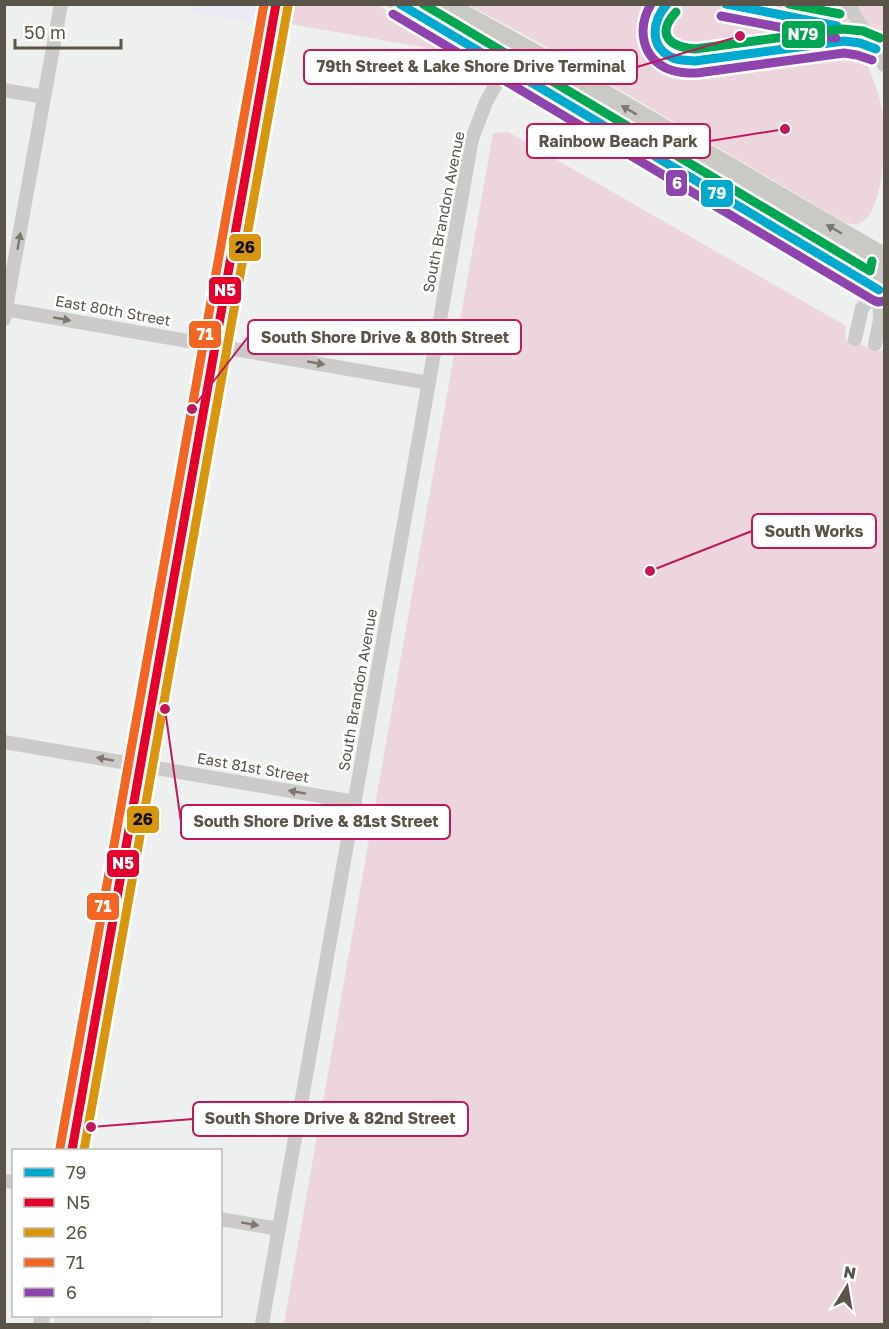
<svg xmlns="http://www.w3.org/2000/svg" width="889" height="1329" font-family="'Golos Text',sans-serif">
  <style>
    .commercial { fill: #eaebf5 }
    .education { fill: #dfe1e1 }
    .green { fill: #ecd5dc }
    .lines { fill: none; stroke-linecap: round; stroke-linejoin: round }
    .minor { stroke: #cccbc9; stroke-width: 14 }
    .tertiary { stroke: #cccbc9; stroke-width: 16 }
    .primary { stroke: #cacac5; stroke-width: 21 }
    .bus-1-casing { stroke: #fff; stroke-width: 14 }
    .bus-2-casing { stroke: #fff; stroke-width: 14 }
    .bus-3-casing { stroke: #fff; stroke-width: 14 }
    .bus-4-casing { stroke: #fff; stroke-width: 14 }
    .bus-5-casing { stroke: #fff; stroke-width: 14 }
    .bus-6-casing { stroke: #fff; stroke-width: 14 }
    .bus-1 { stroke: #00a9ce; stroke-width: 9 }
    .bus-2 { stroke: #e4002b; stroke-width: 9 }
    .bus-3 { stroke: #d7960e; stroke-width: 9 }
    .bus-4 { stroke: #f26522; stroke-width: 9 }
    .bus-5 { stroke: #8e44ad; stroke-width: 9 }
    .bus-6 { stroke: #00a651; stroke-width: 9 }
    .oneway { fill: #7b776d }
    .oneway2 { fill: #7c786e }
    .labels { text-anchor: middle; stroke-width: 5; stroke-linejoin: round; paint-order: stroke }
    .street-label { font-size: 15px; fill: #595447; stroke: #fff }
    .leader { fill: none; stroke: #c2185b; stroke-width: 2 }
    .callout-dot { fill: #c2185b; stroke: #fff; stroke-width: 2 }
    .callout { fill: #fff; stroke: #c2185b; stroke-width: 2 }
    .callout-label { font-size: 16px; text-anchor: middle; font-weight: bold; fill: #595447 }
    .line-badge { stroke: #fff; stroke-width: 2 }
    .badge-label { font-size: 16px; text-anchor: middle; font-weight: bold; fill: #fff }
    .pale-badge-label { font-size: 16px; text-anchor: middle; font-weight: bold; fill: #111 }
  </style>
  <rect width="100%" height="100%" fill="#eeefef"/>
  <path class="commercial" d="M189 5V4L267 5 263 25 188 12Z"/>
  <path class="education" d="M55 1316H152L150 1324H54Z"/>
  <path class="green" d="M287 5H377L457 53 284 23Z
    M469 5H884V49L863 56C871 73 878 90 882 109 887 132 885 213 860 223 856 225 851 224 846 223L545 46Z
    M515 58 564 81 781 207 778 211 686 167 512 64Z
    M508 132 846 326 845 339 880 351 884 349V1324H284L493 133Z"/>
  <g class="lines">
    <path class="minor" d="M848 4 884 65
      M4 90 44 97
      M879 290 884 263
      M4 309 429 383
      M4 319 61 4
      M855 339 862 308 879 290 880 320 875 344
      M4 742 355 802
      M4 1181 14 1182
      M220 1219 279 1229
      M262 1324 472 139 486 102 505 68"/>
    <path class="tertiary" d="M72 1150 276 4
      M41 1324 42 1316"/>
    <path class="primary" d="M399 4 884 293
      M443 4 548 62 884 258"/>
    <defs>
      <path id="bus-1" d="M400 4 879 290
        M667 4C652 21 649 46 671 57 678 61 687 60 695 61L844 41 860 43 876 49
        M726 4 837 26"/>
      <path id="bus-2" d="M72 1150 276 4"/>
      <path id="bus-3" d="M84 1150 288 6"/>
      <path id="bus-4" d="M60 1148 264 4"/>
      <path id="bus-5" d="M651 4C637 28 641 57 668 69 677 73 687 73 697 73L844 53 857 55 872 60
        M393 14 873 300 878 302 884 301
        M721 16 836 38"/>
      <path id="bus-6" d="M423 4 870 271 872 261
        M789 4 840 14
        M676 12C655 35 670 47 695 49L843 29 863 31 880 38"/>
    </defs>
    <use href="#bus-1" class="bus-1-casing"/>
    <use href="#bus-2" class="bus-2-casing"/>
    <use href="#bus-3" class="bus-3-casing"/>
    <use href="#bus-4" class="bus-4-casing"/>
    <use href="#bus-5" class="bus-5-casing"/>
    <use href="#bus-6" class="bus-6-casing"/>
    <use href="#bus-1" class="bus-1"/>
    <use href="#bus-2" class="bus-2"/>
    <use href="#bus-3" class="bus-3"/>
    <use href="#bus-4" class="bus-4"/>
    <use href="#bus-5" class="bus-5"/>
    <use href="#bus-6" class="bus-6"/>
  </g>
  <defs><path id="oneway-solid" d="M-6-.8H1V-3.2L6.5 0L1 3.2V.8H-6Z" transform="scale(1.5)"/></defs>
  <g class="oneway">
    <use href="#oneway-solid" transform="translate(629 110) rotate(-150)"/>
    <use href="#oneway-solid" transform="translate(834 229) rotate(-150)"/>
  </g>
  <g class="oneway2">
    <use href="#oneway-solid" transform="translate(19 241) rotate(-80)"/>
    <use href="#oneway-solid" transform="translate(62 319) rotate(10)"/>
    <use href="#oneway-solid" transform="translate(316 363) rotate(10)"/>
    <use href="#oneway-solid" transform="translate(105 759) rotate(-170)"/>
    <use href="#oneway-solid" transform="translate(297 792) rotate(-170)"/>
    <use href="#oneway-solid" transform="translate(250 1224) rotate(10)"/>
  </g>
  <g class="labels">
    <g class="street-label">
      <text transform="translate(444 212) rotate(-79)" y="5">South Brandon Avenue</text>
      <text transform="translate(113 311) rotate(10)" y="5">East 80th Street</text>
      <text transform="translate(358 690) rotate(-80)" y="5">South Brandon Avenue</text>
      <text transform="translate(253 768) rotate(10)" y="5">East 81st Street</text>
    </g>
  </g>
  <path class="leader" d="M740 36L637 67M785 129L710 141M192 409L248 337M650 571L752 531M165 709L181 822M91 1127L193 1119"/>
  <g class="callout-dot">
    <circle cx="740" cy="36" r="6"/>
    <circle cx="785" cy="129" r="6"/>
    <circle cx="192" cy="409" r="6"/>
    <circle cx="650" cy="571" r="6"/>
    <circle cx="165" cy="709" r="6"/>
    <circle cx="91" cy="1127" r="6"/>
  </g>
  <g class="callout">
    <rect x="304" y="50" width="333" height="34" rx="6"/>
    <rect x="527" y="124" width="183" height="34" rx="6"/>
    <rect x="248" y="320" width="273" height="34" rx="6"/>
    <rect x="752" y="514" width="124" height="34" rx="6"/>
    <rect x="181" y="805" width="269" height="34" rx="6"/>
    <rect x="193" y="1102" width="275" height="34" rx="6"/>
  </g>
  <g class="callout-label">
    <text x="471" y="72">79th Street &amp; Lake Shore Drive Terminal</text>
    <text x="618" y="147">Rainbow Beach Park</text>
    <text x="385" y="343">South Shore Drive &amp; 80th Street</text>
    <text x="814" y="537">South Works</text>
    <text x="316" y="827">South Shore Drive &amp; 81st Street</text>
    <text x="330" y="1124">South Shore Drive &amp; 82nd Street</text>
  </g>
  <g class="line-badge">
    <rect x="781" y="20" width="45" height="29" rx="6" fill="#00a651"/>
    <rect x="665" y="169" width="23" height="28" rx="6" fill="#8e44ad"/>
    <rect x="700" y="179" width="34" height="29" rx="6" fill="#00a9ce"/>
    <rect x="228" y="233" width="34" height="29" rx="6" fill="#d7960e"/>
    <rect x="208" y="276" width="34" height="29" rx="6" fill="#e4002b"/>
    <rect x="188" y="320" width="34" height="29" rx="6" fill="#f26522"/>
    <rect x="126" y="805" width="34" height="29" rx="6" fill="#d7960e"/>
    <rect x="106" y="849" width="34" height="29" rx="6" fill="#e4002b"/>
    <rect x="86" y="892" width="34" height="29" rx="6" fill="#f26522"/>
  </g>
  <g class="badge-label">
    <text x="803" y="40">N79</text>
    <text x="677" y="189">6</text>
    <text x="717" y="199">79</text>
    <text x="225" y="296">N5</text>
    <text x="205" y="340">71</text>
    <text x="123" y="869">N5</text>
    <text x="103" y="912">71</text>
  </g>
  <g class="pale-badge-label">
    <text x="245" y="253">26</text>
    <text x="143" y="825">26</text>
  </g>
  <rect width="889" height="1329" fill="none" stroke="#595447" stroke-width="12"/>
  <rect x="12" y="1149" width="210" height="168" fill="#ffffff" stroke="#bdbbb5" stroke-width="1.5"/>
  <rect x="24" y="1168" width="30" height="9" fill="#00a9ce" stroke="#bdbbb5" stroke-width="1.5"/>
  <text x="66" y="1179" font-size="18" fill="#595447">79</text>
  <rect x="24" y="1198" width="30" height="9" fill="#e4002b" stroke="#bdbbb5" stroke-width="1.5"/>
  <text x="66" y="1209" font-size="18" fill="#595447">N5</text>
  <rect x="24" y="1228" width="30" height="9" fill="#d7960e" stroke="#bdbbb5" stroke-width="1.5"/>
  <text x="66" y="1239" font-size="18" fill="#595447">26</text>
  <rect x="24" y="1258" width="30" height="9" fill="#f26522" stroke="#bdbbb5" stroke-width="1.5"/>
  <text x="66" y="1269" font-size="18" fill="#595447">71</text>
  <rect x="24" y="1288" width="30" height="9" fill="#8e44ad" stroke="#bdbbb5" stroke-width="1.5"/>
  <text x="66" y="1299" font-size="18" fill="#595447">6</text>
  <g transform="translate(847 1287) rotate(11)" stroke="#ffffff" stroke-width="4.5" paint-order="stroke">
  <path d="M0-4.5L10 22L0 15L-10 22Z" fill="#595447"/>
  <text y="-9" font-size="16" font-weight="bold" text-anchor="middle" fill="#595447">N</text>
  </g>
  <path d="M15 39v9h106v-9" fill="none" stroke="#595447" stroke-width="3"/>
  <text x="24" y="39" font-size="18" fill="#595447" stroke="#ffffff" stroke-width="4.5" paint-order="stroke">50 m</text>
</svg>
